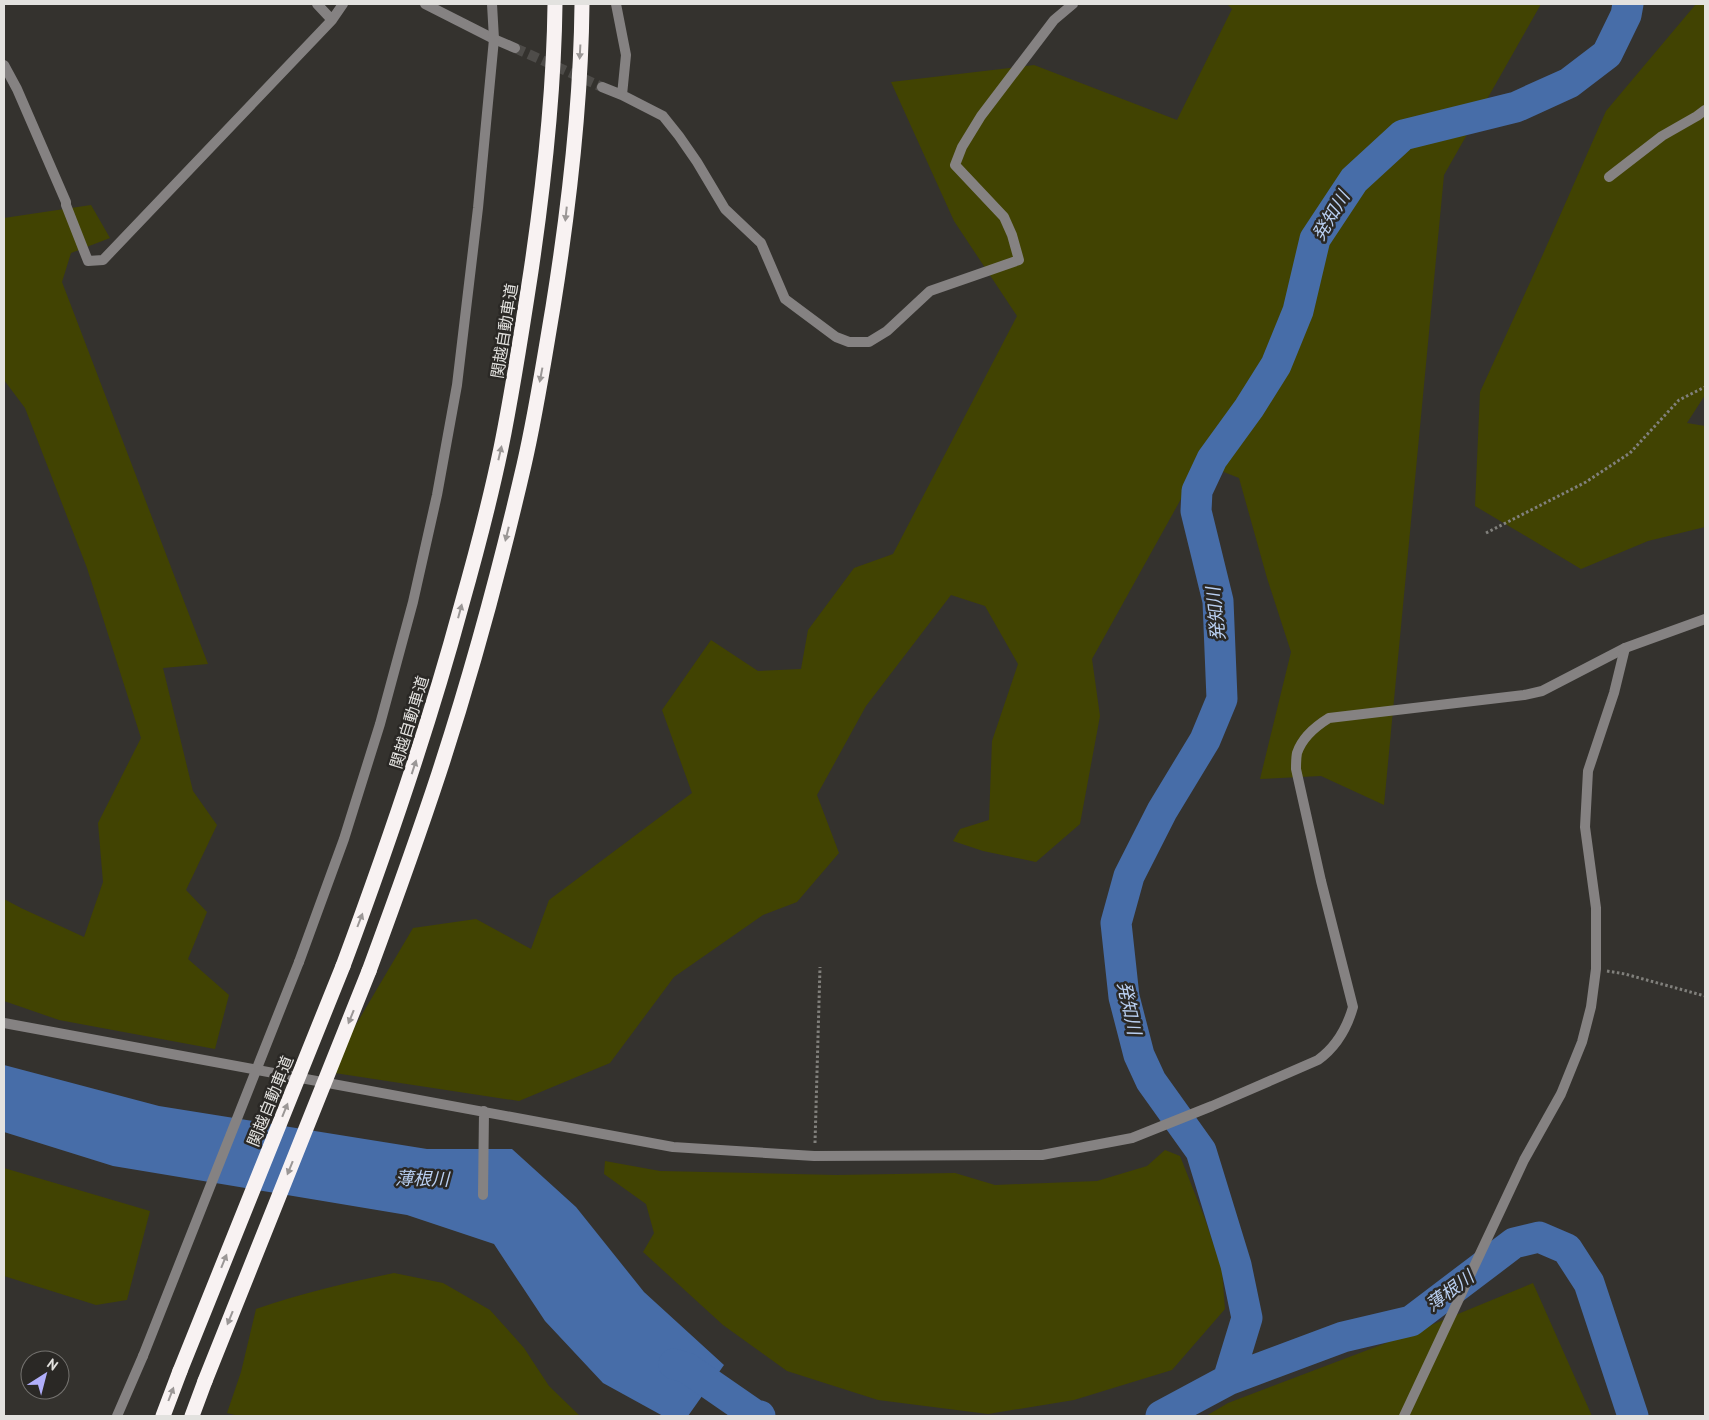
<svg xmlns="http://www.w3.org/2000/svg" width="1709" height="1420" font-family="'PT Sans','Noto Sans JP',sans-serif">
  <style>
    .green { fill: #414302 }
    .water { fill: #476da8 }
    .lines { fill: none; stroke-linecap: round; stroke-linejoin: round }
    .river { stroke: #476da8; stroke-width: 31 }
    .minor-tunnel { stroke: #4e4c49; stroke-width: 10; stroke-dasharray: 10 5; stroke-linecap: butt }
    .path { stroke: #81807c; stroke-width: 3; stroke-dasharray: 2.5 2.5; stroke-linecap: butt }
    .minor { stroke: #858282; stroke-width: 10 }
    .tertiary { stroke: #858282; stroke-width: 10 }
    .motorway { stroke: #f8f2f2; stroke-width: 15 }
    .tertiary-bridge { stroke: #858282; stroke-width: 10 }
    .motorway-bridge { stroke: #f8f2f2; stroke-width: 15 }
    .oneway { fill: #9b9796 }
    .labels { text-anchor: middle; stroke-width: 5; stroke-linejoin: round; paint-order: stroke }
    .street-label { font-size: 16px; fill: #e3e2df; stroke: #2a2825 }
    .water-label { font-size: 18px; font-style: italic; fill: #b9cff1; stroke: #2a2825 }
  </style>
  <rect width="100%" height="100%" fill="#34322e"/>
  <path class="green" d="M1227 4H1541L1444 175 1384 805 1321 776 1260 779 1291 652 1267 578 1239 478 1201 463 1092 659 1100 716 1080 824 1036 862 983 851 953 841 960 829 989 820 992 741 1018 664 985 606 951 595 866 706 817 795 839 853 797 902 763 915 674 977 610 1063 519 1101 328 1072 413 928 476 919 531 949 549 900 692 793 662 710 711 640 758 671 801 669 808 630 854 568 893 554 1017 316 954 221 891 82 1034 65 1177 120 1232 9Z
    M1696 4H1705V395L1687 423 1705 426V527L1648 541 1581 569 1475 506 1480 392 1543 254 1606 111Z
    M91 205 110 238 71 253 62 282 208 664 163 668 193 791 217 825 186 890 207 912 188 959 229 995 215 1049 59 1020 4 1001V899L21 908 84 937 103 882 98 823 141 738 87 568 25 408 4 380V218Z
    M1165 1150 1180 1156 1205 1219 1222 1270 1225 1309 1172 1370 1074 1400 988 1414 878 1400 787 1371 723 1325 643 1252 654 1233 646 1204 604 1174 605 1161 660 1171 836 1175 955 1173 995 1185 1097 1181 1147 1166Z
    M4 1168 150 1211 127 1300 96 1305 4 1276Z
    M394 1273 443 1283 490 1310 524 1348 549 1386 580 1416H239L227 1413 241 1372 256 1309C302 1293 346 1283 394 1273Z
    M1533 1283 1592 1416H1206L1228 1403 1402 1337Z"/>
  <path class="water" d="M4 1065 159 1106 427 1149H512L576 1207 644 1292 724 1365 688 1416H663L603 1383 545 1321 494 1244 407 1215 113 1166 4 1132Z"/>
  <g class="lines">
    <path class="river" d="M674 1364 687 1368 755 1415 760 1416
      M1228 1380 1247 1318 1236 1265 1201 1151 1151 1081 1139 1055 1124 997 1116 923 1129 876 1162 811 1205 740 1222 699 1218 601 1196 511 1197 491 1212 459 1249 408 1276 365 1298 311 1315 239 1354 180 1403 135 1516 107 1569 83 1607 54 1626 15 1628 4
      M1161 1416 1228 1380 1343 1337 1411 1321 1514 1243 1539 1237 1567 1249 1589 1283 1633 1416"/>
    <path class="minor-tunnel" d="M515 48 602 87"/>
    <path class="path" d="M1486 533 1586 482 1630 453 1679 400 1705 387
      M1607 971 1625 974 1705 996
      M815 1143 820 967"/>
    <path class="minor" d="M317 4 332 20
      M425 4 494 39 515 48
      M616 4 626 55 622 95
      M4 65 17 89 66 202V205L88 261 103 260 332 20 343 4
      M602 87 622 95 663 116 679 136 697 162 725 209 761 243 785 299 836 337 849 342H869L887 331 930 291 1019 260 1012 235 1004 217 955 165 962 147 981 116 1054 20 1073 4
      M1609 177 1662 136 1697 116 1705 110
      M4 1023 673 1147 814 1156 1042 1155 1132 1138 1212 1106 1318 1060C1336 1047 1347 1028 1353 1007L1321 881 1296 769C1296 764 1296 758 1297 753 1302 738 1316 726 1329 718L1524 695 1542 691 1625 648 1705 619
      M483 1195 484 1111"/>
    <path class="tertiary" d="M299 962 344 839 380 724 413 602 437 495 457 385 478 208 494 39 492 4
      M117 1416 143 1356
      M1404 1416 1524 1160 1561 1094 1582 1042 1591 1007 1596 969V908L1585 827 1588 771 1614 693 1625 648"/>
    <path class="motorway" d="M343 966C387 848 428 729 461 607 476 554 490 501 501 448 513 389 522 330 531 271 544 183 554 93 555 4
      M369 971C393 906 417 840 439 773 472 672 500 569 524 465 536 413 544 360 553 307 569 207 581 105 582 4
      M163 1416 180 1371
      M192 1416 205 1381"/>
    <path class="tertiary-bridge" d="M143 1356 299 962"/>
    <path class="motorway-bridge" d="M180 1371 343 966
      M205 1381 369 971"/>
  </g>
  <defs><path id="oneway-solid" d="M-6-.8H1V-3.2L6.5 0L1 3.2V.8H-6Z" transform="scale(1.25)"/></defs>
  <g class="oneway">
    <use href="#oneway-solid" transform="translate(580 52) rotate(93)"/>
    <use href="#oneway-solid" transform="translate(566 214) rotate(96)"/>
    <use href="#oneway-solid" transform="translate(541 375) rotate(101)"/>
    <use href="#oneway-solid" transform="translate(500 453) rotate(-77)"/>
    <use href="#oneway-solid" transform="translate(507 534) rotate(104)"/>
    <use href="#oneway-solid" transform="translate(460 611) rotate(-75)"/>
    <use href="#oneway-solid" transform="translate(414 767) rotate(-72)"/>
    <use href="#oneway-solid" transform="translate(360 920) rotate(-69)"/>
    <use href="#oneway-solid" transform="translate(351 1017) rotate(112)"/>
    <use href="#oneway-solid" transform="translate(285 1110) rotate(-68)"/>
    <use href="#oneway-solid" transform="translate(290 1168) rotate(112)"/>
    <use href="#oneway-solid" transform="translate(224 1261) rotate(-68)"/>
    <use href="#oneway-solid" transform="translate(230 1318) rotate(112)"/>
    <use href="#oneway-solid" transform="translate(171 1394) rotate(-69)"/>
  </g>
  <g class="labels">
    <g class="street-label">
      <text transform="translate(504 331) rotate(-81)" y="6">関越自動車道</text>
      <text transform="translate(409 722) rotate(-73)" y="6">関越自動車道</text>
      <text transform="translate(270 1101) rotate(-68)" y="6">関越自動車道</text>
    </g>
    <g class="water-label">
      <text transform="translate(1331 216) rotate(-59)" y="6">発知川</text>
      <text transform="translate(1216 614) rotate(-96)" y="6">発知川</text>
      <text transform="translate(1129 1008) rotate(78)" y="6">発知川</text>
      <text transform="translate(422 1179) rotate(1)" y="6">薄根川</text>
      <text transform="translate(1450 1291) rotate(-37)" y="6">薄根川</text>
    </g>
  </g>
  <rect width="1709" height="1420" fill="none" stroke="#e3e2df" stroke-width="10"/>
  <g transform="translate(45 1375) rotate(36)"><circle r="24" fill="#2a2825" stroke="#74726f"/>
  <path d="M0-4L9 19L0 12L-9 19Z" fill="#b0aefa"/>
  <text y="-8" font-size="14" font-weight="bold" text-anchor="middle" fill="#e3e2df">N</text>
  </g>
</svg>
